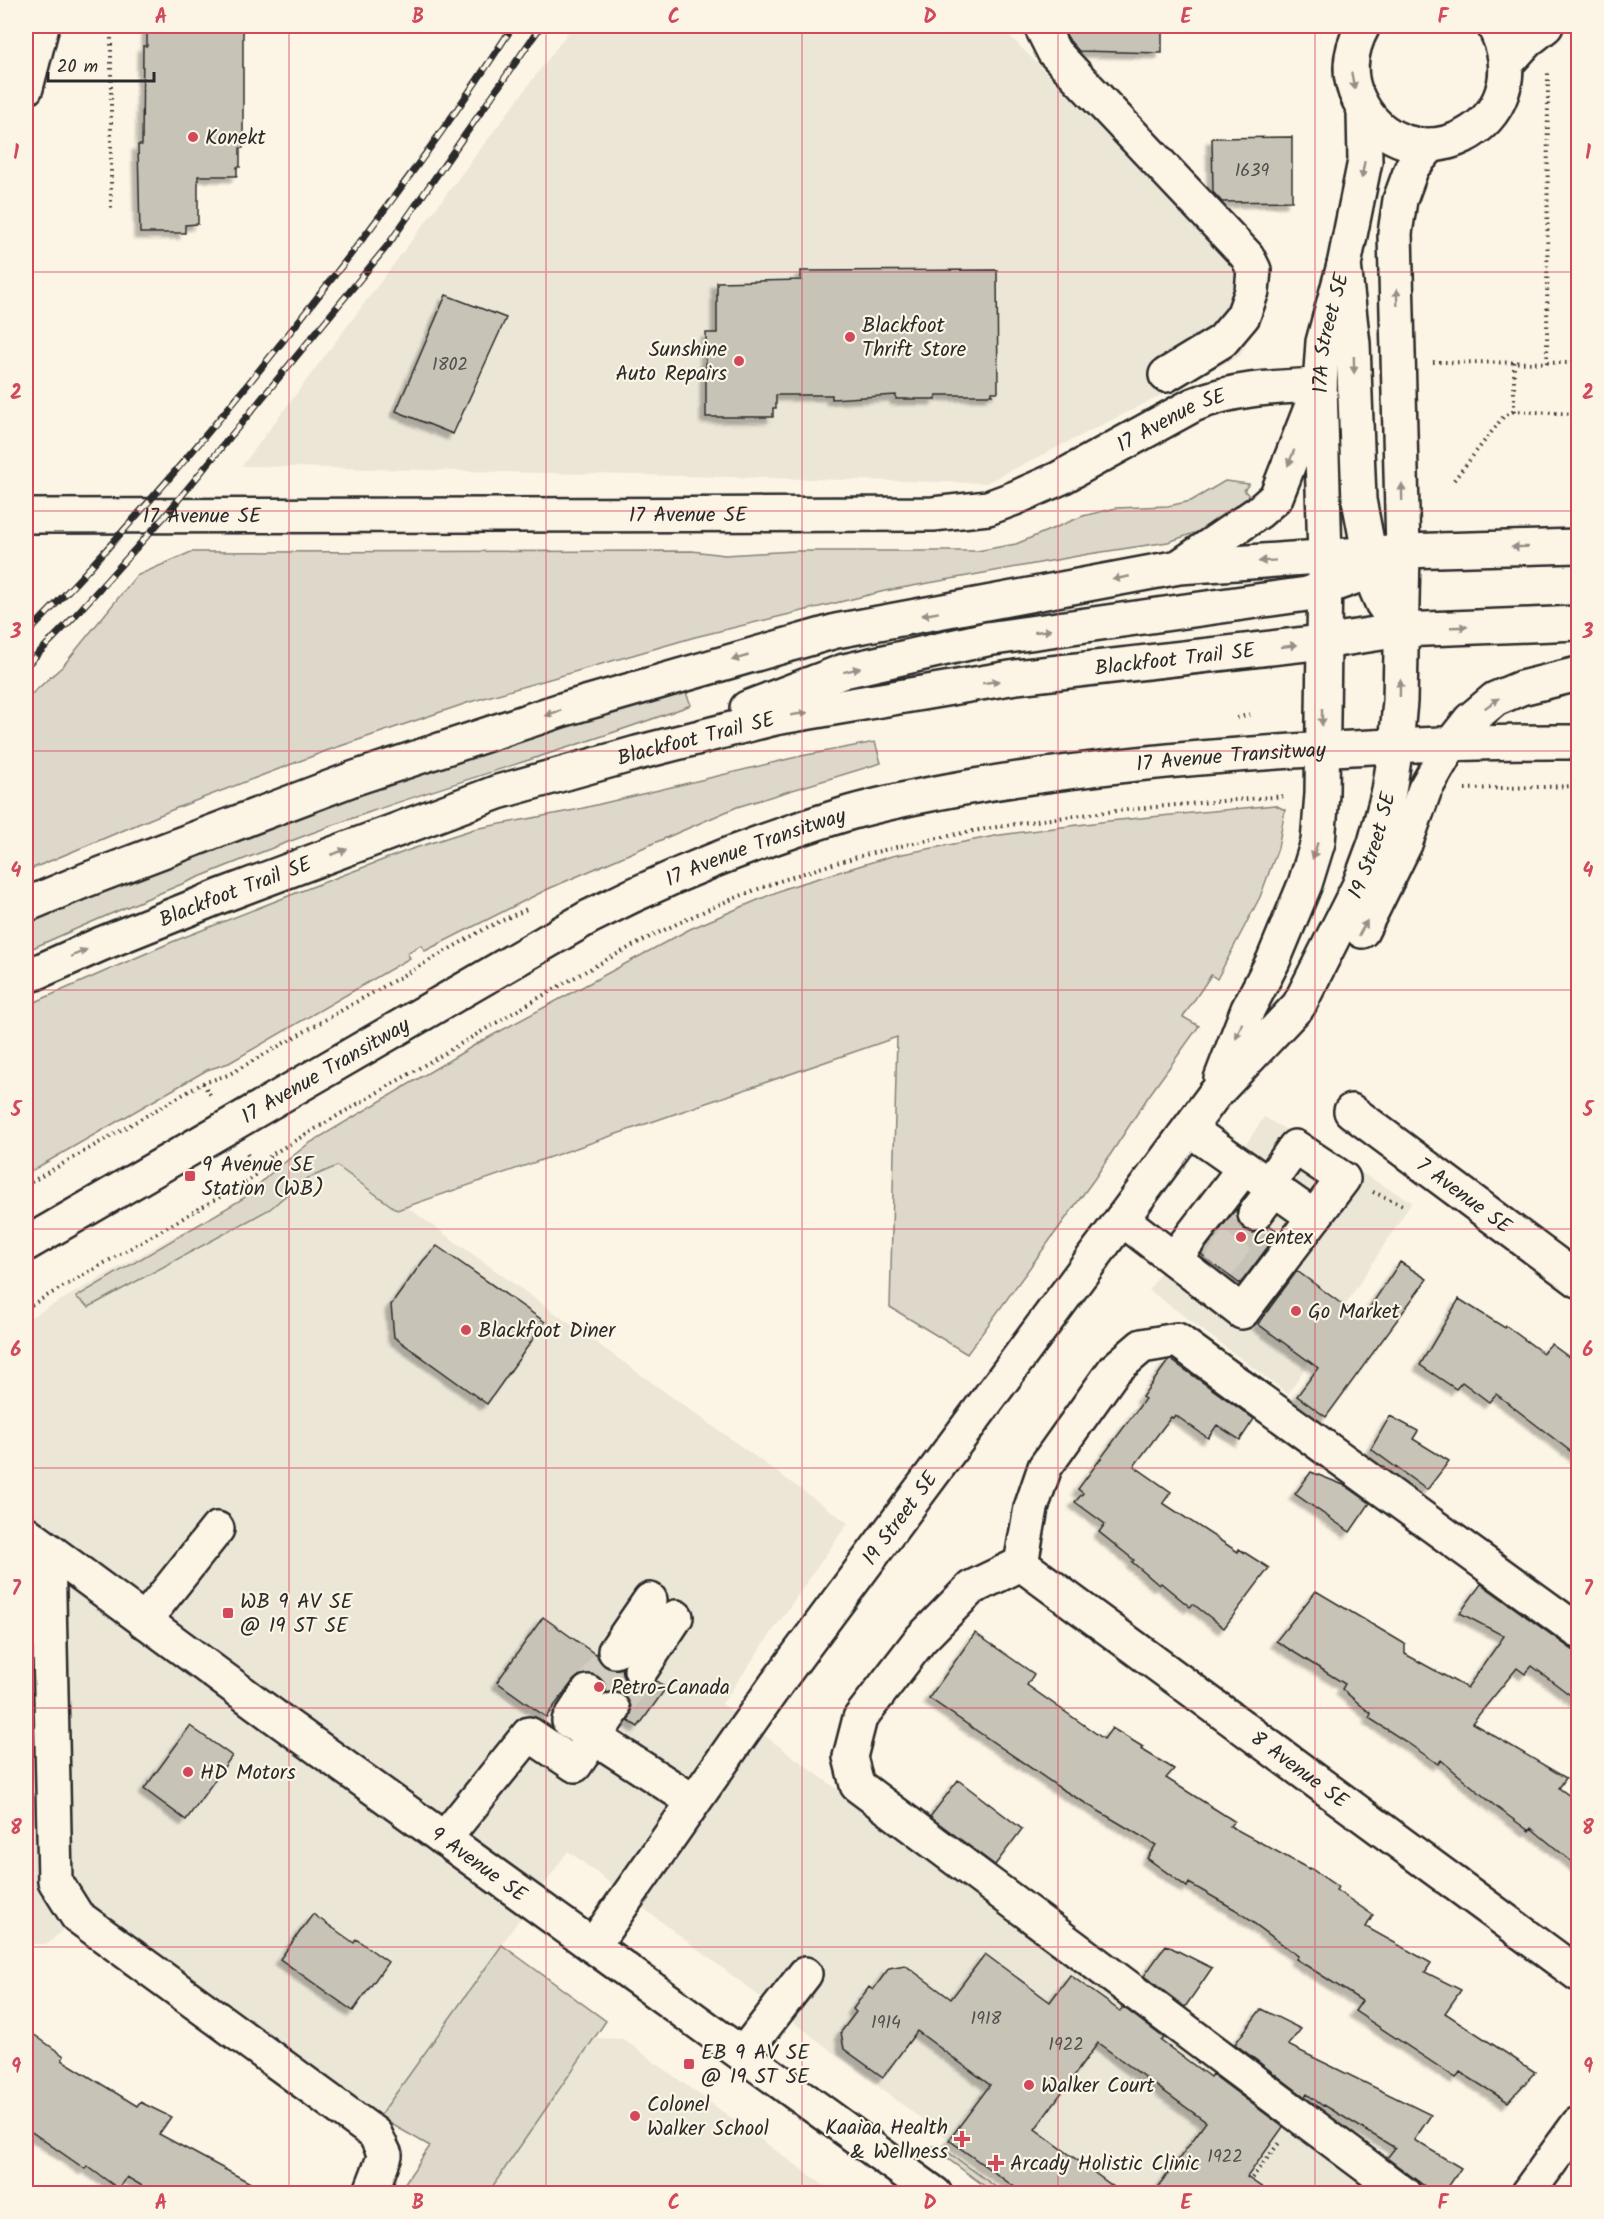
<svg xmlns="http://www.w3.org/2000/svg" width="1604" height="2219" font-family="Kalam,sans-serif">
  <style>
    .built { fill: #ece6d7 }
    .green { fill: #ded8ca; stroke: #84827a; stroke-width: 1.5 }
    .building { fill: #c8c3b7; stroke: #2b2b2b; stroke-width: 1.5; filter: url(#shadow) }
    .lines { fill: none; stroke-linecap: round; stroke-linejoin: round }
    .minor-tunnel { stroke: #d2cdc0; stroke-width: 33; stroke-dasharray: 33 16; stroke-linecap: butt }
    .minor-casing { stroke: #2b2b2b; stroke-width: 38 }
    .major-casing { stroke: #2b2b2b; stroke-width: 38 }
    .path { stroke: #2b2b2b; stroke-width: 4; stroke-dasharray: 1.5 4.5; stroke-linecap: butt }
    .minor { stroke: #fcf5e5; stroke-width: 33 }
    .major { stroke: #fcf5e5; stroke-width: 33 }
    .rail-casing { stroke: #2b2b2b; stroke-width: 7 }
    .rail { stroke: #fcf5e5; stroke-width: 4.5; stroke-dasharray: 14; stroke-linecap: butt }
    .oneway { fill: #949088 }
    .grid { fill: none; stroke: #d1495b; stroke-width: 1.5; stroke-opacity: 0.55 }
    .poi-dot { fill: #d1495b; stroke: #fcf5e5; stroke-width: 2 }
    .labels { text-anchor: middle; stroke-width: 4.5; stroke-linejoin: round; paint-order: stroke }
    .number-label { font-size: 18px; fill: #52514e }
    .poi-label { font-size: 21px; fill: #2b2b2b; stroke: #fcf5e5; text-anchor: start }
    .street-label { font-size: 21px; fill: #2b2b2b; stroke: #fcf5e5 }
    .neatline { fill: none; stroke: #d1495b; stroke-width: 2 }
    .grid-label { font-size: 20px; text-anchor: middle; font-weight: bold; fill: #d1495b }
  </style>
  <defs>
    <filter id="shadow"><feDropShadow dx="-5.5" dy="5.5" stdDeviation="1.5" flood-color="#0004"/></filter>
  </defs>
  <rect width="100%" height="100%" fill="#fcf5e5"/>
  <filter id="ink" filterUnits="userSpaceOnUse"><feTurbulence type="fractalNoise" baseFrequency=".0167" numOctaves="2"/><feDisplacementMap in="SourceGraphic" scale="12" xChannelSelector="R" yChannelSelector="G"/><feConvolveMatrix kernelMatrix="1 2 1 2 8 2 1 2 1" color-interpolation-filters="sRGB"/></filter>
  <g filter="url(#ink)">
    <path class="built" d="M573 26H1000L1242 271 1273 283 1240 356 986 483 242 466Z
      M1264 1117 1412 1202 1288 1394 1149 1290Z
      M344 1162 848 1523 722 1704 1383 2193H1023L949 2140 568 1851 379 2117 78 1914 48 1944H26V1320L181 1232 314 1168Z
      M595 2038 623 2039 834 2193H488Z"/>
    <path class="green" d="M1225 481 1249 484 1244 490 1250 497 1237 509 1212 527 1168 542 1089 554 885 591 695 637 470 702 326 751 179 807 26 871V699L63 666 136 576 191 552 692 551 725 555 795 551H977L1016 544 1083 516 1116 508 1168 506 1191 501Z
      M684 688 691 705C585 745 475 775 367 813 251 854 138 901 26 951V923L126 881 360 791Z
      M875 742 881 763 737 807 548 889 425 951 421 945 407 953 410 958 229 1063 207 1070 26 1174V1006L172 942 296 893 409 850 474 829 575 810 801 756Z
      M1275 805 1285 810 1278 848 1260 897 1217 979 1211 975 1183 1017 1199 1026 1148 1097 1095 1178 967 1354 890 1307 897 1037 397 1210 337 1166 304 1180 270 1209 89 1307 76 1297 244 1198 270 1174 308 1144 480 1042 690 929 786 888 892 856 1000 835 1109 821Z
      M502 1945 606 2021 488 2193H398L430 2146 379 2117Z
      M934 2146 949 2153 1004 2193H994L932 2147Z"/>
    <path class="building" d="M147 26H243V148H240V167H237V176H198V224L185 225V233H140L138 145H142L143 46H147Z
      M1065 26H1162V53L1079 51 1070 41 1065 33Z
      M1292 137V201L1222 202 1213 192 1212 138Z
      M997 270 998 392H992V395H936V399H896V395L832 399V395H776V408H773V417H706V333H717V282L801 280V271Z
      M446 295 506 318 453 434 396 411Z
      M1239 1205 1236 1212 1238 1221 1244 1229 1253 1233 1262 1231 1270 1226 1279 1232 1240 1284 1201 1254Z
      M437 1246 545 1322 487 1404 394 1337 391 1305 423 1261Z
      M1400 1262 1427 1279 1326 1417 1297 1396 1318 1368 1258 1324 1297 1271 1362 1319Z
      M1459 1299 1505 1328 1506 1326 1543 1353 1551 1344 1578 1364V1457L1496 1394 1489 1402 1462 1382 1456 1389 1420 1365Z
      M1171 1360 1254 1419 1240 1440 1217 1425 1208 1438 1175 1415 1173 1418 1171 1417 1134 1466 1171 1492 1163 1503 1238 1552 1239 1549 1269 1568 1224 1628 1193 1604 1190 1607 1161 1583 1159 1585 1132 1562 1134 1560 1099 1532 1105 1524 1075 1502 1083 1493 1078 1489 1145 1399 1142 1397 1168 1361Z
      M1390 1416 1418 1431 1413 1439 1449 1461 1427 1490 1371 1449Z
      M1311 1472 1346 1486 1370 1503 1350 1532 1295 1494Z
      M1481 1584 1578 1654V1701L1532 1666 1525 1674 1517 1668 1472 1723 1566 1778 1559 1788 1578 1802V1867L1531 1828 1529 1831 1495 1806 1441 1760 1438 1764 1405 1741 1369 1718 1371 1714 1342 1689 1345 1684 1276 1641 1316 1591 1405 1644V1654L1467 1688 1504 1636 1460 1613Z
      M543 1617 595 1654 597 1652 598 1660 605 1667 613 1670 622 1668 624 1678 631 1686 639 1689 649 1687 656 1681 666 1688 638 1727 628 1721 632 1711 630 1701 624 1695 615 1691 607 1693 604 1683 598 1676 590 1673 580 1675 573 1681 546 1717 497 1682Z
      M975 1633 1034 1674 1027 1685 1104 1739 1112 1728 1143 1747 1141 1749 1174 1769 1166 1778 1234 1821 1230 1826 1309 1869 1310 1868 1338 1887 1336 1890 1373 1915 1366 1927 1431 1963 1425 1972 1461 1990 1445 2013 1535 2072 1508 2102 1460 2072 1456 2078 1355 2011 1362 2001 1296 1959 1298 1956 1236 1910 1189 1883 1187 1887 1147 1858 1156 1845 1060 1788 929 1698Z
      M190 1726 232 1756 186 1820 144 1789Z
      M958 1780 1022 1829 995 1865 930 1817Z
      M313 1914 354 1943 356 1939 388 1962 353 2011 280 1959Z
      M1166 1945 1212 1968 1185 2007 1144 1976Z
      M985 1954 1050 2002 1070 1975 1120 2011 1123 2007 1164 2038 1161 2041 1210 2077 1212 2074 1283 2127 1247 2177 1270 2193H1154L1206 2122 1098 2043 1035 2129 1122 2193H1023L949 2140 990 2085 917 2031 883 2077 844 2049 841 2032 856 2012 853 2009 869 1987 873 1990 889 1968 905 1965 951 1999Z
      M1261 2009 1301 2029 1288 2045 1431 2115 1414 2140 1461 2168 1444 2193H1434L1387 2158 1395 2148 1324 2105 1323 2106 1307 2094 1305 2097 1235 2044Z
      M26 2029 64 2056 62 2060 137 2106 140 2102 171 2117 159 2134 269 2193H154L127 2177 119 2189 87 2166 85 2169 26 2128Z"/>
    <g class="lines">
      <path class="minor-tunnel" d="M1218 1267 1255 1214
        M588 1692 615 1651
        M613 1710 641 1670"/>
      <defs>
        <g id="minor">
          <path d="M1041 26 1054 52 1247 256 1254 270 1252 291 1243 316 1222 341 1166 375"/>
          <path d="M1363 26C1350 50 1346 75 1359 100 1405 194 1547 127 1494 26"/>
          <path d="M1507 63 1527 41 1546 26"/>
          <path d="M26 88 42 26"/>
          <path id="s1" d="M26 516 933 514 988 508 1015 498 1060 478 1193 405C1233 388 1277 387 1320 385"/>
          <path d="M1403 551 1395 233 1400 200 1412 167 1431 145"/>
          <path id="s2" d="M1325 557 1320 385 1323 342 1344 265 1365 161 1364 111"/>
          <path id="s3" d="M1351 1111 1578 1280"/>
          <path d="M1189 1129 1314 1217"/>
          <path d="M1255 1214 1274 1189"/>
          <path d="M1122 1219 1242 1312 1343 1179 1295 1147 1268 1185"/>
          <path id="s4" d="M26 1244 589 917C673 874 759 840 849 813 888 802 929 794 969 787 1076 768 1184 758 1293 751 1388 746 1483 741 1578 742"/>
          <path d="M1174 1259 1244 1168"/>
          <path d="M48 1551 55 1881 77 1916 375 2134 385 2155 370 2194"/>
          <path d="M1021 1564 971 1588 920 1640 860 1718 850 1757 857 1785 1404 2194"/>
          <path d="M1021 1564 1031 1508 1045 1467 1114 1370 1142 1346 1177 1340 1578 1631"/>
          <path id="s5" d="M1021 1564 1578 1974"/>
          <path d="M144 1621 217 1529"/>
          <path d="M615 1651 650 1600"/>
          <path d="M641 1670 676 1617"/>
          <path d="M588 1692 569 1721 693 1801"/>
          <path d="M444 1839 529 1734 575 1765 613 1710"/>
          <path d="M593 1946 935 2194"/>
          <path d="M743 2054 805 1974"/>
          <path d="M1527 2194 1578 2124"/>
        </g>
        <g id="major">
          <path d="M1344 265 1353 344 1359 500 1376 589 1382 603 1401 630"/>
          <path d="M1180 566 1259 512 1276 497 1320 385"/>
          <path d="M747 708 844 671 987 639 1307 594 1355 577 1391 557"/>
          <path d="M26 905 86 880 355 778 561 710 836 631 1179 567 1403 551 1578 546"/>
          <path d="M1362 931 1405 844 1425 789 1451 744 1470 720 1495 699 1521 688 1578 674"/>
          <path id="s6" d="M26 977 101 944 221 896 498 792 637 753 775 718 1016 677 1323 642 1401 630 1578 623"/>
          <path d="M1221 1079 1248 1009 1273 961 1305 884 1318 842 1322 794 1325 568"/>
          <path id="s7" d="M26 1533 271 1714 593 1946 777 1683 1214 1095 1299 1005 1359 886 1375 843 1389 791 1396 746 1400 701 1403 551"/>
        </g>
      </defs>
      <use href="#minor" class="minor-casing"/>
      <use href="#major" class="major-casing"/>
      <path class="path" d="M111 26V208
        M1433 362 1574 363
        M1514 362V411L1576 414
        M1547 363 1548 73
        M1454 480 1504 416 1514 411
        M1237 718 1251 714
        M1465 789 1578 786
        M203 1083 212 1098
        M247 1154 258 1172
        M26 1185 203 1083 228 1075 488 927 529 908
        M1373 1192 1405 1206
        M26 1308 253 1178 271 1155C345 1111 420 1068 494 1024 588 969 684 913 789 878 949 823 1118 809 1286 796
        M1252 2178 1279 2143"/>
      <use href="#minor" class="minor"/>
      <use href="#major" class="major"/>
      <defs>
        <path id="rail" d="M26 635C121 538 209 434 294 327 371 230 446 130 513 26
          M26 666 73 618 165 516 388 245 541 26"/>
      </defs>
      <use href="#rail" class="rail-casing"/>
      <use href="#rail" class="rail"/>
    </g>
    <defs><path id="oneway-solid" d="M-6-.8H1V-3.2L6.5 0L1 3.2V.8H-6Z" transform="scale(1.5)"/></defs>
    <g class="oneway">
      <use href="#oneway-solid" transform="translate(1353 81) rotate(79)"/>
      <use href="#oneway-solid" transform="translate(1363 170) rotate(100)"/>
      <use href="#oneway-solid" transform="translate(1397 297) rotate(-92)"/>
      <use href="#oneway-solid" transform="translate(1354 365) rotate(89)"/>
      <use href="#oneway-solid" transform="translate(1291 458) rotate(112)"/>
      <use href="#oneway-solid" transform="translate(1402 492) rotate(-91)"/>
      <use href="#oneway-solid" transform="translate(1520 547) rotate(179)"/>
      <use href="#oneway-solid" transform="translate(1267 561) rotate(176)"/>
      <use href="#oneway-solid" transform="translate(1121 578) rotate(169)"/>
      <use href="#oneway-solid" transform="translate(930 614) rotate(170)"/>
      <use href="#oneway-solid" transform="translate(1459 627) rotate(-2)"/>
      <use href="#oneway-solid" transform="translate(1043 631) rotate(-8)"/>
      <use href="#oneway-solid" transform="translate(1289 646) rotate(-7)"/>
      <use href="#oneway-solid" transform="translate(740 658) rotate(164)"/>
      <use href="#oneway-solid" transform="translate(852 670) rotate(-14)"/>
      <use href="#oneway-solid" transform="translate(991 682) rotate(-9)"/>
      <use href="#oneway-solid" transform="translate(1400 688) rotate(-89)"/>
      <use href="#oneway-solid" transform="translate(1492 703) rotate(-35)"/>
      <use href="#oneway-solid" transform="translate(553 713) rotate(162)"/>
      <use href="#oneway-solid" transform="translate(799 714) rotate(-9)"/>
      <use href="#oneway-solid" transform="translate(1322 717) rotate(90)"/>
      <use href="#oneway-solid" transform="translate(1315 851) rotate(107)"/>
      <use href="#oneway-solid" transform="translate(339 852) rotate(-20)"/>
      <use href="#oneway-solid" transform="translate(1363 928) rotate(-61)"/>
      <use href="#oneway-solid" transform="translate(79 953) rotate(-24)"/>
      <use href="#oneway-solid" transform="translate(1239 1031) rotate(111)"/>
    </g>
  </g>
  <path class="grid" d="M289 26V2194M546 26V2194M802 26V2194M1058 26V2194M1315 26V2194M26 272H1578M26 511H1578M26 751H1578M26 990H1578M26 1229H1578M26 1468H1578M26 1708H1578M26 1947H1578"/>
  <g class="poi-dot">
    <circle cx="193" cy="137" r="6"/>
    <circle cx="850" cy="337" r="6"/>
    <circle cx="739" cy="361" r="6"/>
    <rect x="184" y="1170" width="12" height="12" rx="3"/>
    <circle cx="1241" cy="1237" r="6"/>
    <circle cx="1296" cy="1311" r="6"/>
    <circle cx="466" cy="1330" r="6"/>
    <rect x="222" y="1607" width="12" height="12" rx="3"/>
    <circle cx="599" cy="1687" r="6"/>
    <circle cx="188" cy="1772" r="6"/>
    <rect x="683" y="2058" width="12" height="12" rx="3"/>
    <circle cx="1029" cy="2085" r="6"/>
    <circle cx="635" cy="2116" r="6"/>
    <path d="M959 2130h6v6h6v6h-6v6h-6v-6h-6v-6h6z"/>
    <path d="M993 2154h6v6h6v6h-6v6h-6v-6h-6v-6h6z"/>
  </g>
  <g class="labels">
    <g class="number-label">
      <text x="1252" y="176">1639</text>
      <text x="450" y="370">1802</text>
      <text x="986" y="2024">1918</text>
      <text x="886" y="2028">1914</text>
      <text x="1066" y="2050">1922</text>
      <text x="1225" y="2162">1922</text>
    </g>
    <g class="poi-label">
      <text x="205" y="144">Konekt</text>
      <text x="862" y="332">Blackfoot<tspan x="862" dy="24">Thrift Store</tspan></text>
      <text x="727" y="356" text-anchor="end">Sunshine<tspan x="727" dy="24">Auto Repairs</tspan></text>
      <text x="202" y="1171">9 Avenue SE<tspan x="202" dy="24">Station (WB)</tspan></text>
      <text x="1253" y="1244">Centex</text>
      <text x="1308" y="1318">Go Market</text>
      <text x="478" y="1337">Blackfoot Diner</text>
      <text x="240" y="1608">WB 9 AV SE<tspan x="240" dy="24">@ 19 ST SE</tspan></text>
      <text x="611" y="1694">Petro-Canada</text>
      <text x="200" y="1779">HD Motors</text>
      <text x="701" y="2059">EB 9 AV SE<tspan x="701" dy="24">@ 19 ST SE</tspan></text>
      <text x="1041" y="2092">Walker Court</text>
      <text x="647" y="2111">Colonel<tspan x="647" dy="24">Walker School</tspan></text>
      <text x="948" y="2134" text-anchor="end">Kaaiaa Health<tspan x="948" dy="24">&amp; Wellness</tspan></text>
      <text x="1010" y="2170">Arcady Holistic Clinic</text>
    </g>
    <g class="street-label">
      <text dy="7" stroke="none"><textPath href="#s2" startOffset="225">17A Street SE</textPath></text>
      <text dy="7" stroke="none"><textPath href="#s1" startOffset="1166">17 Avenue SE</textPath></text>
      <text dy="7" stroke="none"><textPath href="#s1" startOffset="662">17 Avenue SE</textPath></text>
      <text dy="7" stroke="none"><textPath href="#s1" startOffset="176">17 Avenue SE</textPath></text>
      <text dy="7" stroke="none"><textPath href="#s6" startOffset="1198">Blackfoot Trail SE</textPath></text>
      <text dy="7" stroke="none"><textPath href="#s6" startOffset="712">Blackfoot Trail SE</textPath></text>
      <text dy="7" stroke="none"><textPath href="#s4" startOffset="1318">17 Avenue Transitway</textPath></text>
      <text dy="7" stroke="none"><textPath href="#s7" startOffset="2055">19 Street SE</textPath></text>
      <text dy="7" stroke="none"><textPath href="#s4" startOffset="832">17 Avenue Transitway</textPath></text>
      <text dy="7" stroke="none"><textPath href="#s6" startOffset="226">Blackfoot Trail SE</textPath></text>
      <text dy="7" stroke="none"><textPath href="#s4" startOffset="346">17 Avenue Transitway</textPath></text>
      <text dy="7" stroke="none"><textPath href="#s3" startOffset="141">7 Avenue SE</textPath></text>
      <text dy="7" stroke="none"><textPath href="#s7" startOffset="1228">19 Street SE</textPath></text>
      <text dy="7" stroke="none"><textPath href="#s5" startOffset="346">8 Avenue SE</textPath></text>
      <text dy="7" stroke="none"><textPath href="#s7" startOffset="561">9 Avenue SE</textPath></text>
    </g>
  </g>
  <rect width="1604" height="2219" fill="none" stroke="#fcf5e5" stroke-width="66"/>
  <path d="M48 72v9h106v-9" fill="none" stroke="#2b2b2b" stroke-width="3"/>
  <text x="57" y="72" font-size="18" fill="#2b2b2b" stroke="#fcf5e5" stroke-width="4.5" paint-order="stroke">20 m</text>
  <rect x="33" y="33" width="1538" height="2153" class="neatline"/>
  <g class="grid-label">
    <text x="161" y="23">A</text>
    <text x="418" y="23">B</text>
    <text x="674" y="23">C</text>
    <text x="930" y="23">D</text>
    <text x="1186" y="23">E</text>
    <text x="1443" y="23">F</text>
    <text x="16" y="159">1</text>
    <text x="1588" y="159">1</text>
    <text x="16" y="399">2</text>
    <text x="1588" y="399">2</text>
    <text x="16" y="638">3</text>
    <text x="1588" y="638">3</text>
    <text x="16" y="877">4</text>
    <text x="1588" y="877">4</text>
    <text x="16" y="1116">5</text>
    <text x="1588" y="1116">5</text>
    <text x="16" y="1356">6</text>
    <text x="1588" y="1356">6</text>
    <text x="16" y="1595">7</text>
    <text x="1588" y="1595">7</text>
    <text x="16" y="1834">8</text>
    <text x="1588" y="1834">8</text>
    <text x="16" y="2073">9</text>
    <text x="1588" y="2073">9</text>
    <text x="161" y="2209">A</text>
    <text x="418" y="2209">B</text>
    <text x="674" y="2209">C</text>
    <text x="930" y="2209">D</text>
    <text x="1186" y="2209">E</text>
    <text x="1443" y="2209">F</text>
  </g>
</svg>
